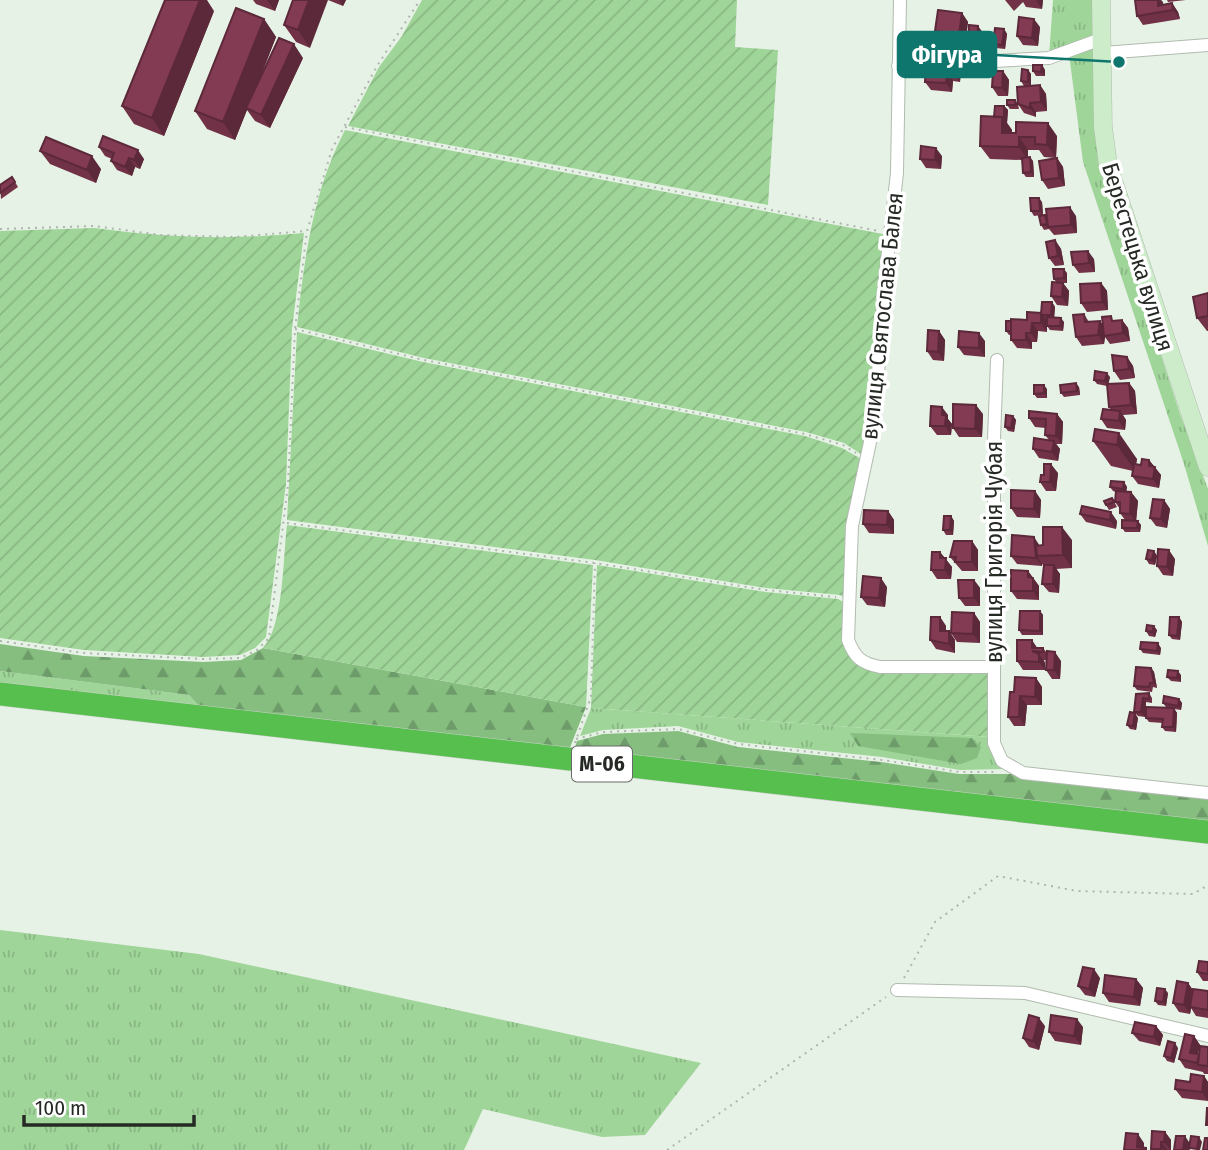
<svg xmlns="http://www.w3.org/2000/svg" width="1208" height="1150" font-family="'Fira Sans Condensed',sans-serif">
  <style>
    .grass { fill: url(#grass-tufts) }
    .forest { fill: url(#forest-firs) }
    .garden { fill: url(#garden-furrows) }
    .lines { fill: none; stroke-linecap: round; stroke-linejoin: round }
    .street-casing { stroke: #b1bbaf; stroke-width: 14 }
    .secondary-casing { stroke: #b1bbaf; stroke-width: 19 }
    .highway-casing { stroke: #cfd0cf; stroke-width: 24 }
    .path { stroke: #adb6ac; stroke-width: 2; stroke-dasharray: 2 5; stroke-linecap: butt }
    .street { stroke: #fff; stroke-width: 12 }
    .secondary { stroke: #cdecca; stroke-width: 18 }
    .highway { stroke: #57bf4e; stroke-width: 23 }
    .wall { fill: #713247 }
    .shaded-wall { fill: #5c293a }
    .building { fill: #833a53; stroke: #5c293a; stroke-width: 2 }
    .labels { text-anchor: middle; stroke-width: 7; stroke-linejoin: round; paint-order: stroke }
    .shield { fill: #fff; stroke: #676a66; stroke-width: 2 }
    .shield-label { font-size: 21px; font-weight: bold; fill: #262a25 }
    .street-label { font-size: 23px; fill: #262a25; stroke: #fff }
    .leader { fill: none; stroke: #0f766e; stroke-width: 2.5 }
    .callout-dot { fill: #0f766e; stroke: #fff; stroke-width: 2.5 }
    .callout { fill: #0f766e; stroke: #0f766e; stroke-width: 2.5 }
    .callout-label { font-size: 24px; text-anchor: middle; font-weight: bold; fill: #fff }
  </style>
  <defs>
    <pattern id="grass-tufts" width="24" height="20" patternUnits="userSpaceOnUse" patternTransform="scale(1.75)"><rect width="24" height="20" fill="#9fd598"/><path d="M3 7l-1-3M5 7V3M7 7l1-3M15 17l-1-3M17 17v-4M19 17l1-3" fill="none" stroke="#89b783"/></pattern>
    <pattern id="forest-firs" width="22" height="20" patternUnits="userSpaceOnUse" patternTransform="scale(1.75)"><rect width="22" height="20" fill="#86be80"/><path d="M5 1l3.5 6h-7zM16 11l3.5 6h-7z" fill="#6d9b69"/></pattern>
    <pattern id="garden-furrows" width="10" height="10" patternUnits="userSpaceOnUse" patternTransform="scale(1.75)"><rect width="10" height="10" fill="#9fd598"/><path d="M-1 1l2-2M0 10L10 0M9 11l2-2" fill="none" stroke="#89b783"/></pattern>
  </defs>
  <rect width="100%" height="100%" fill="#e7f2e6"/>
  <path class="grass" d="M1053 0H1093V39L1049 56Z
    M1094 45 1100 167 1180 414 1208 489V546L1184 464 1083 162 1069 54Z
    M0 671 189 695 202 709 0 685Z
    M591 708 990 737 1006 769 960 770 882 757 738 742 678 726 603 730 580 736Z
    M0 930 199 954 701 1063 645 1135 602 1137 483 1109 464 1150H0Z"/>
  <path class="forest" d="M0 644 84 656 203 662 241 660 263 648 586 707 569 750 202 709 189 695 0 671Z
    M678 731 738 747 881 762 959 774H1014L1208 797V823L574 750 577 741 603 734Z
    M850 733 972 738 981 747 977 758 961 764 858 746Z"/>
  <path class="garden" d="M422 0H737L735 47 778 50 768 205 348 126 379 67 402 36Z
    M345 130 888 235 872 419 864 456 844 443 806 432 424 358 297 327C304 259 313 191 345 130Z
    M94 228C169 238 229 240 304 233L292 329 286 484 266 637 255 648 240 655 203 657 84 650 0 638V231Z
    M297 332 423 362 805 436 842 448 863 460 847 599 840 595 766 588 595 560 287 520Z
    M287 525 593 565 586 707 263 648C284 626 283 556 287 525Z
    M597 565 766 592 838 599 847 604 846 641 863 666 989 669 990 737 591 708Z"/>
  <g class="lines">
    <defs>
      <path id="street" d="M900 0 897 173 884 287 875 419 852 526 848 640C855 658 861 663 880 667H993
        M1103 53 1208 45
        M898 66 1049 58 1101 39
        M997 360 994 439V743L1002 761 1023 773 1208 793
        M897 990 1025 993 1208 1036"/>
      <path id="secondary" d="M1101 0 1103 127 1108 165 1208 467"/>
      <path id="highway" d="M0 694 1208 832"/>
    </defs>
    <use href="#street" class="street-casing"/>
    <use href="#secondary" class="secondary-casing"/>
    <use href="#highway" class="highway-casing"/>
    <path class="path" d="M345 127 879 231
      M0 229 94 226 161 235 235 237 306 231
      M295 329 424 360 805 434 843 445 856 453
      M287 523 595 563 766 590 836 597
      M0 641 84 653 203 659 240 658 257 650 269 638 288 485 295 329 307 231 332 149 377 66 420 0
      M576 739 603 732 678 729 738 744 882 760 960 772H997
      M575 743 591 697 595 563
      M904 978 935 922 998 876 1077 891 1193 894 1208 885
      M667 1150 886 997"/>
    <use href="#street" class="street"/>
    <use href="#secondary" class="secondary"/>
    <use href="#highway" class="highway"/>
  </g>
  <path class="wall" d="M253 0H279L275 11 256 4Z
    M293 0 310 48 296 42 284 25Z
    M328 0H346L343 6Z
    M1005 0H1043L1042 9 1026 7 1023 2 1014 11Z
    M1135 0H1161L1163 5 1172 3 1178 12 1180 19 1143 25 1137 16Z
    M1167 0H1186L1168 2Z
    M214 11 164 136 134 124 122 106Z
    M962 13 968 22 965 43 941 40 935 31Z
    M264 19 276 37 256 89 303 58 270 128 255 121 247 110 235 140 207 129 195 111Z
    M1040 27 1038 46 1023 45 1017 36Z
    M1004 29 1007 34 1005 49 996 48 993 44Z
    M984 34 983 52H974L968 43Z
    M926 62 961 69 960 82 953 81 952 92 931 90 925 82Z
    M1042 65 1045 70V76H1036L1033 71Z
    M1028 70 1031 74V86L1040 85 1046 94 1047 111 1036 112V117L1024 113 1018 104 1019 109H1010L1007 105 1015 100 1018 104 1029 86H1024L1021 81Z
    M1003 71 1009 80 1008 96H998L992 87Z
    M1004 106 1008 110 1007 123 1012 130V133L1057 136 1056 158 1044 157 1039 150H1028V157L1033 161 1034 177H1026L1023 173 1022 160 990 159 980 146Z
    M99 147 144 159 140 169 135 167 132 176 117 170 111 161 112 159 105 156Z
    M40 151 101 169 96 183 50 164Z
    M942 156 941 169 926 168 920 159Z
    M1057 158 1063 167 1065 186 1048 189 1042 180Z
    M12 177 18 187 1 199 0 185Z
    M1042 202 1043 215 1047 216H1076L1077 233 1054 235 1049 229 1044 230 1041 225 1042 215 1034 216 1031 211Z
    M1055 240 1061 249 1064 265 1055 266 1049 258Z
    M1094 259 1095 272 1079 273 1073 265Z
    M1067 273V283H1063L1069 291 1068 306 1057 305 1051 296 1056 282 1054 279Z
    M1101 283 1107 291 1108 310 1087 312 1081 303Z
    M1208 293V331H1207L1197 318Z
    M1052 302 1055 307 1054 317 1064 322 1063 331 1050 330 1047 326V332L1038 331 1037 342H1032V349L1017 348 1011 340V335H1009L1006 331 1041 313Z
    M1084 314 1089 322 1100 321 1103 325 1122 320 1128 328 1130 341 1110 344 1105 337 1104 344 1082 346 1076 337Z
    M939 331 945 340 944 361 933 360 927 351Z
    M985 341V357L964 355 958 347Z
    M1127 357 1133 366 1135 378 1120 380 1114 371Z
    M1110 377 1108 384 1129 383 1135 391 1137 414 1123 415 1126 420 1125 430 1107 428 1101 419 1111 410 1109 407 1107 386 1097 384 1094 380Z
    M1079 387 1080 395 1064 397 1061 393Z
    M1047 389V398H1037L1034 394Z
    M983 414 982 437H959L953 428Z
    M1057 414 1063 422 1062 444H1056L1060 449 1058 461 1039 458 1033 449 1049 440 1045 435 1046 428 1035 427 1029 418Z
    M948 415V419L952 424 951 435H937L930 426Z
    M1013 416 1016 420 1014 432 1008 431 1005 427Z
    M1095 429 1137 459 1136 464 1141 465 1149 460 1161 475 1159 488 1138 484 1132 476 1133 471 1111 466 1093 441Z
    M1058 473 1056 491H1046L1040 482Z
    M1124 482 1127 487 1126 492H1131L1138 501 1136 521 1141 525 1140 532H1125L1122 528 1125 520 1120 513V509L1115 502 1116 492 1113 491 1110 487Z
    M1035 491 1041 500 1040 518 1017 517 1011 508Z
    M1112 498 1117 507 1109 510 1106 505Z
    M1164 500 1170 509 1167 528 1156 526 1150 518Z
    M888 511 894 520V534L869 533 863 524Z
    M1080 514 1117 521 1116 529 1086 522Z
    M951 516 954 521 953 535H946L943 530Z
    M1072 540V568L1056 569 1060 574 1059 593 1049 592 1042 584 1044 566 1042 564V566L1017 564 1011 556 1040 546Z
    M972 541 978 550V571H962L950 557Z
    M1154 551 1157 556 1155 565 1149 564 1146 559Z
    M940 552 952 567 951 579H937L931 570Z
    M1175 559 1173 576 1163 575 1157 566Z
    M1028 571 1039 586V600L1017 599 1011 591Z
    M974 580 980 588V606H965L959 598Z
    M887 587 885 607 867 605 861 597Z
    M1040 611 1043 615V635H1022L1019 630Z
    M974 613 980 622V643L957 642 951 633Z
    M940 617 946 626V631H949L955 640V653L936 649 930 640Z
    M1179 617 1182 622 1180 640 1172 639 1169 635Z
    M1157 630 1155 637 1149 636 1146 631Z
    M1038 648H1043L1047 653 1061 661 1060 679H1052L1046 670V660H1044L1045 663V670H1023L1017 661Z
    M1161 648 1160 655 1143 653 1140 649Z
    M1151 668 1154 672 1157 688 1153 687 1152 692 1137 690 1134 686Z
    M1181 675V682L1171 681 1167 677Z
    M1036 678 1042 687V705H1027L1025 726H1014L1008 717 1014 692Z
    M1149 693 1152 698V703L1146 702 1145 717 1138 716 1134 712 1136 694Z
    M1179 699 1182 703 1181 710 1174 709 1177 713 1176 732 1165 731 1162 727 1163 723 1149 722 1146 718 1172 708 1166 707 1163 703Z
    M1138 718 1136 730 1130 729 1127 725Z
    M1208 962V981H1203L1197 972Z
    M1100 978 1095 997 1085 995 1078 986Z
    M1136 979 1143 988 1140 1006 1109 1002 1103 993Z
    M1188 983 1193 990 1208 991V1018L1196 1016 1191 1008 1190 1014 1179 1012 1173 1003Z
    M1168 993 1166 1006 1158 1005 1155 1001Z
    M1045 1026 1039 1050 1029 1047 1023 1038Z
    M1156 1026 1163 1035 1160 1046 1139 1041 1132 1033Z
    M1083 1027 1081 1045 1055 1041 1049 1032Z
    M1194 1036 1200 1045 1198 1054 1208 1047V1074H1204L1203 1072 1185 1068 1179 1059Z
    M1178 1048 1174 1063 1167 1061 1164 1056Z
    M1204 1076 1208 1082V1101L1182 1098 1175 1089Z
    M1165 1132 1171 1140V1150H1152L1151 1149Z"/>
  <path class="shaded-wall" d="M200 0H207L214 11 164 136 152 118Z
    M267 0H279L275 11Z
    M309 0H328L310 48 298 30Z
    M339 0H346L343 6Z
    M1036 0H1043L1042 9Z
    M1158 0H1161L1163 2 1164 11 1158 6Z
    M1172 3 1178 12 1180 19 1173 10Z
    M962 13 968 22 965 43 959 34Z
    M264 19 276 37 235 140 223 122Z
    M1034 19 1040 27 1038 46 1032 38Z
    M978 26 984 34 983 52 977 43Z
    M1004 29 1007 34 1005 49 1002 45Z
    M294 44 303 58 270 128 261 115Z
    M955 60 961 69 960 82 954 73Z
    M1042 65 1045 70V76L1041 72Z
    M1028 70 1031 74V86L1028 82Z
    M1003 71 1009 80 1008 96 1002 88Z
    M947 73 953 81 952 92 946 83Z
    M1040 85 1046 94 1047 111 1041 102Z
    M1030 103 1036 112V117L1030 108Z
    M1004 106 1008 110 1007 123 1012 130 1011 146 1002 133V117Z
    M1048 123 1057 136 1056 158 1047 145Z
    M1019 137 1028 150V160L1019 147Z
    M936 148 942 156 941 169 935 160Z
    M138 150 144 159 140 169 134 160Z
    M92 156 101 169 96 183 87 170Z
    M1030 157 1033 161 1034 177 1031 172Z
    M129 158 135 167 132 176 125 167Z
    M1057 158 1063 167 1065 186 1059 178Z
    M1039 198 1042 202 1043 215 1040 211Z
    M1070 207 1076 216 1077 233 1071 225Z
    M1055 240 1061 249 1064 265 1058 256Z
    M1088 251 1094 259 1095 272 1089 263Z
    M1064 269 1067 273V283L1064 278Z
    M1063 283 1069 291 1068 306 1062 297Z
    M1101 283 1107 291 1108 310 1102 302Z
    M1052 302 1055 307 1054 320 1051 315Z
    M1041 313 1047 321V332L1041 323Z
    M1061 318 1064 322 1063 331 1060 326Z
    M1122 320 1128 328 1130 341 1123 333Z
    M1100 321 1106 330 1104 344 1098 335Z
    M1032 323 1038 331 1037 342 1031 333Z
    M939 331 945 340 944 361 938 352Z
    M979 333 985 341V357L979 348Z
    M1026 333 1032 342V349L1026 340Z
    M1127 357 1133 366 1135 378 1129 369Z
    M1107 373 1110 377 1108 386 1105 381Z
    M1076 383 1079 387 1080 395 1077 391Z
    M1129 383 1135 391 1137 414 1131 405Z
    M1044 385 1047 389V398L1044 393Z
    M976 405 983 414 982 437 975 429Z
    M942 407 948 415V419L952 424 951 435 945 426 942 415Z
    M1120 411 1126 420 1125 430 1119 421Z
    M1057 414 1063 422 1062 444 1056 436Z
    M1013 416 1016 420 1014 432 1011 428Z
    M1119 433 1137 459 1135 471 1117 445Z
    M1054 441 1060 449 1058 461 1052 452Z
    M1149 460 1161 475 1159 488 1153 479 1149 466Z
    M1051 464 1058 473 1056 491 1050 482Z
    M1124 482 1127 487 1126 493 1123 489Z
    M1035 491 1041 500 1040 518 1034 509Z
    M1131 492 1138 501 1136 522 1130 514Z
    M1164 500 1170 509 1167 528 1161 519Z
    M888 511 894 520V534L887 525Z
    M1111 512 1117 521 1116 529 1110 520Z
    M951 516 954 521 953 535 950 530Z
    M1138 521 1141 525 1140 532 1137 528Z
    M1062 527 1072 540V568L1063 555Z
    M1034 537 1040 546 1037 556 1042 564V566L1036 558Z
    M972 541 978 550V571L972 562Z
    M1169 550 1175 559 1173 576 1167 567Z
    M1154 551 1157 556 1155 565 1152 560Z
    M940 552 952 567 951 579 945 570 940 558Z
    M1054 565 1060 574 1059 593 1053 584Z
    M1028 571 1039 586V600L1033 591 1028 577Z
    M881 578 887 587 885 607 879 598Z
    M974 580 980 588V606L974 598Z
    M1040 611 1043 615V635L1040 631Z
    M974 613 980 622V643L973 634Z
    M940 617 946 626V639L940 631Z
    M1179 617 1182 622 1180 640 1177 636Z
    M1154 626 1157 630 1155 637 1152 632Z
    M949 631 955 640V653L949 644Z
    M1032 640 1038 649 1032 648Z
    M1158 643 1161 648 1160 655 1157 651Z
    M1055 652 1061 661 1060 679 1054 670Z
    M1039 654 1045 663V670L1039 662Z
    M1151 668 1154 672 1157 688 1154 683Z
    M1178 671 1181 675V682L1177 678Z
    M1036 678 1042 687V705L1035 697Z
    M1020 696 1027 705 1025 726 1019 717Z
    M1143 698 1146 702 1145 717 1141 712Z
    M1179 699 1182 703 1181 710 1178 706Z
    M1174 708 1177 713 1176 732 1173 727Z
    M1135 713 1138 718 1136 730 1133 726Z
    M1094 969 1100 978 1095 997 1089 989Z
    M1136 979 1143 988 1140 1006 1134 997Z
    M1188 983 1194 992 1190 1014 1184 1005Z
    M1165 989 1168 993 1166 1006 1163 1002Z
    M1039 1018 1045 1026 1039 1050 1033 1041Z
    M1077 1019 1083 1027 1081 1045 1074 1036Z
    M1156 1026 1163 1035 1160 1046 1154 1037Z
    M1194 1036 1200 1045 1196 1061 1190 1053Z
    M1175 1043 1178 1048 1174 1063 1171 1058Z
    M1204 1076 1208 1082V1101L1202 1092Z
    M1165 1132 1171 1140V1150L1164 1142Z
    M1138 1134 1144 1143V1150L1137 1147Z
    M1185 1136 1191 1145 1189 1148 1190 1150H1183Z
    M1199 1137 1202 1142 1200 1150H1197Z
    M1161 1142 1167 1150 1161 1149Z"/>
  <path class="building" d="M165 0H200L152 118 122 106Z
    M293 0H309L298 30 284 25Z
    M1135 0H1158V6L1172 3 1173 10 1137 16Z
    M236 8 264 19 223 122 195 111Z
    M938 10 962 13 959 34 935 31Z
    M1019 17 1034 19 1032 38 1017 36Z
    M969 25 978 26 977 43H968Z
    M995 28 1004 29 1002 45 993 44Z
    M279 38 294 44 261 115 246 108Z
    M942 59 955 60 954 73H947L946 83 925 82 926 62 941 63Z
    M1033 65H1042L1041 72 1033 71Z
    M1022 69 1028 70V82L1021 81Z
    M993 71H1003L1002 88 992 87Z
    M1040 85 1041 102 1030 103V108L1018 104 1017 87Z
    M1007 100H1015L1016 105H1007Z
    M995 106H1004V119L1002 117H994Z
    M981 116 1002 117V133H1016V122L1048 123 1047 145 1035 144V137H1019V147L980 146Z
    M103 136 138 150 134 160 129 158 125 167 111 161 114 153 99 147Z
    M46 137 92 156 87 170 40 151Z
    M921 146 936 148 935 160 920 159Z
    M1030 157 1031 172 1023 173 1022 158Z
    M1057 158 1059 178 1042 180 1039 161Z
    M12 177 15 182 0 193V185Z
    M1030 198H1039L1040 211H1031Z
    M1070 207 1071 225 1048 227 1046 209Z
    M1045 215 1047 224 1041 225 1039 216Z
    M1055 240 1058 256 1049 258 1046 242Z
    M1088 251 1089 263 1073 265 1071 252Z
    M1053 269H1064V278L1054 279Z
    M1052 282 1063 283 1062 297 1051 296Z
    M1101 283 1102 302 1081 303 1080 284Z
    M1208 293V316L1197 318 1193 297Z
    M1042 302H1052L1051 315H1042L1041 313V314Z
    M1027 312 1041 313V323H1032L1031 333H1026V340H1011V319L1027 320Z
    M1084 314 1085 322 1100 321 1098 335 1076 337 1073 315Z
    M1111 316 1112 321 1122 320 1123 333 1104 336 1102 317Z
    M1047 317 1061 318 1060 326H1047Z
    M1006 321H1011V331H1006Z
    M928 330 939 331 938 352 927 351Z
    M959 331 979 333V348L958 347Z
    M1112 355 1127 357 1129 369 1114 371Z
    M1095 371 1107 373 1105 381 1094 380Z
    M1076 383 1077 391 1061 393 1060 385Z
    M1129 383 1131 405 1109 407 1107 384Z
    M1034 385H1044V393L1034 394Z
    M953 404 976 405 975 429 953 428Z
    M931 406 942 407V415H946L945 426H930Z
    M1103 409 1120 411 1119 421 1101 419Z
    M1029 411 1057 414 1056 436 1045 435 1046 419 1029 418Z
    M1006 415 1013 416 1011 428 1005 427Z
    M1095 429 1119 433 1117 445 1093 441Z
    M1034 438 1054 441 1052 452 1033 449Z
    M1142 459 1149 460V466L1155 467 1153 479 1132 476 1134 464 1141 465Z
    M1044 464H1051L1050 482H1040L1041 475H1044Z
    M1111 481 1124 482 1123 489 1110 487Z
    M1011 490 1035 491 1034 509 1011 508Z
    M1116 491 1131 492 1130 514 1120 513V502H1115Z
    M1112 498 1114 502 1106 505 1104 501Z
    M1153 499 1164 500 1161 519 1150 518Z
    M1082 506 1111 512 1110 520 1080 514Z
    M864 510 888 511 887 525 863 524Z
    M944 516H951L950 530H943Z
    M1122 520 1138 521 1137 528H1122Z
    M1043 527H1062L1063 555 1037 556 1036 546 1043 545Z
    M1012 535 1034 537 1036 558 1011 556Z
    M954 541H972V562H955L956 557H950Z
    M1158 549 1169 550 1167 567 1157 566Z
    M1148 550 1154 551 1152 560 1146 559Z
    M932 552H940V558H946L945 570H931Z
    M1044 565H1054L1053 584H1042Z
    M1011 570 1028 571V577L1033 578V591H1011Z
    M863 576 881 578 879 598 861 597Z
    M958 580H974V598H959Z
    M1020 611H1040V631L1019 630Z
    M952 612 974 613 973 634 951 633Z
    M931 617H940V631H949V644L930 640Z
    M1170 617H1179L1177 636 1169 635Z
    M1147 625 1154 626 1152 632 1146 631Z
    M1017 640H1032V648H1043V652L1032 651 1039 654V662L1017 661Z
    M1141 642 1158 643 1157 651 1140 649Z
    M1047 651 1055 652 1054 670H1046Z
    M1136 667 1151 668 1154 683H1150L1149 687 1134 686Z
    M1168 670 1178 671 1177 678 1167 677Z
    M1015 677 1036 678 1035 697 1020 696 1019 717H1008L1010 692H1014Z
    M1149 693V699L1143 698 1141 712H1134L1136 694Z
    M1164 696 1179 699 1178 706 1163 703Z
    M1146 707 1174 708 1173 727H1162L1163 719 1146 718Z
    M1130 712 1135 713 1133 726 1127 725Z
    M1199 961 1208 962V974L1197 972Z
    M1083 967 1094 969 1089 989 1078 986Z
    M1105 975 1136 979 1134 997 1103 993Z
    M1177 981 1188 983 1184 1005 1173 1003Z
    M1157 988 1165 989 1163 1002 1155 1001Z
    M1193 989 1208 991V1010L1190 1007Z
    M1029 1015 1039 1018 1033 1041 1023 1038Z
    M1051 1015 1077 1019 1074 1036 1049 1032Z
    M1135 1022 1156 1026 1154 1037 1132 1033Z
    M1185 1034 1194 1036 1190 1053 1199 1054 1197 1063 1179 1059Z
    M1168 1041 1175 1043 1171 1058 1164 1056Z
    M1200 1046 1208 1047V1066L1198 1065Z
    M1191 1074 1204 1076 1202 1092 1175 1089 1176 1080 1190 1082Z
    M1207 1108H1208V1125H1206Z
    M1152 1131 1165 1132 1164 1142H1161V1149H1151Z
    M1126 1133 1138 1134 1137 1147 1146 1148V1150H1124Z
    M1176 1136H1185L1183 1150H1174Z
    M1191 1136 1199 1137 1197 1149 1189 1148Z
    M1205 1138H1208V1150H1203Z"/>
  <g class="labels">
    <rect class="shield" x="572" y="746.5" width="60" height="35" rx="5"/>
    <g class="shield-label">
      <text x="602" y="771">М-06</text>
    </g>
    <g class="street-label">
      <text transform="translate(1138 257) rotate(73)" y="8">Берестецька вулиця</text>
      <text transform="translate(882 316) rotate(-84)" y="8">вулиця Святослава Балея</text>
      <text transform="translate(994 552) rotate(-90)" y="8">вулиця Григорія Чубая</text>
    </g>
  </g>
  <path class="leader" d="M1119 62L996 55"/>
  <circle class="callout-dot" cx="1119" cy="62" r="7"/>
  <rect class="callout" x="898" y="32" width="98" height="45" rx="7"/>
  <g class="callout-label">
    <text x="947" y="63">Фігура</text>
  </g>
  <path d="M24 1115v10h170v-10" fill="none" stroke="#262a25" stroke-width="3.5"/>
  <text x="35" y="1115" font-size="21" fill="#262a25" stroke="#ffffff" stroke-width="5" paint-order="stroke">100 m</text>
</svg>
